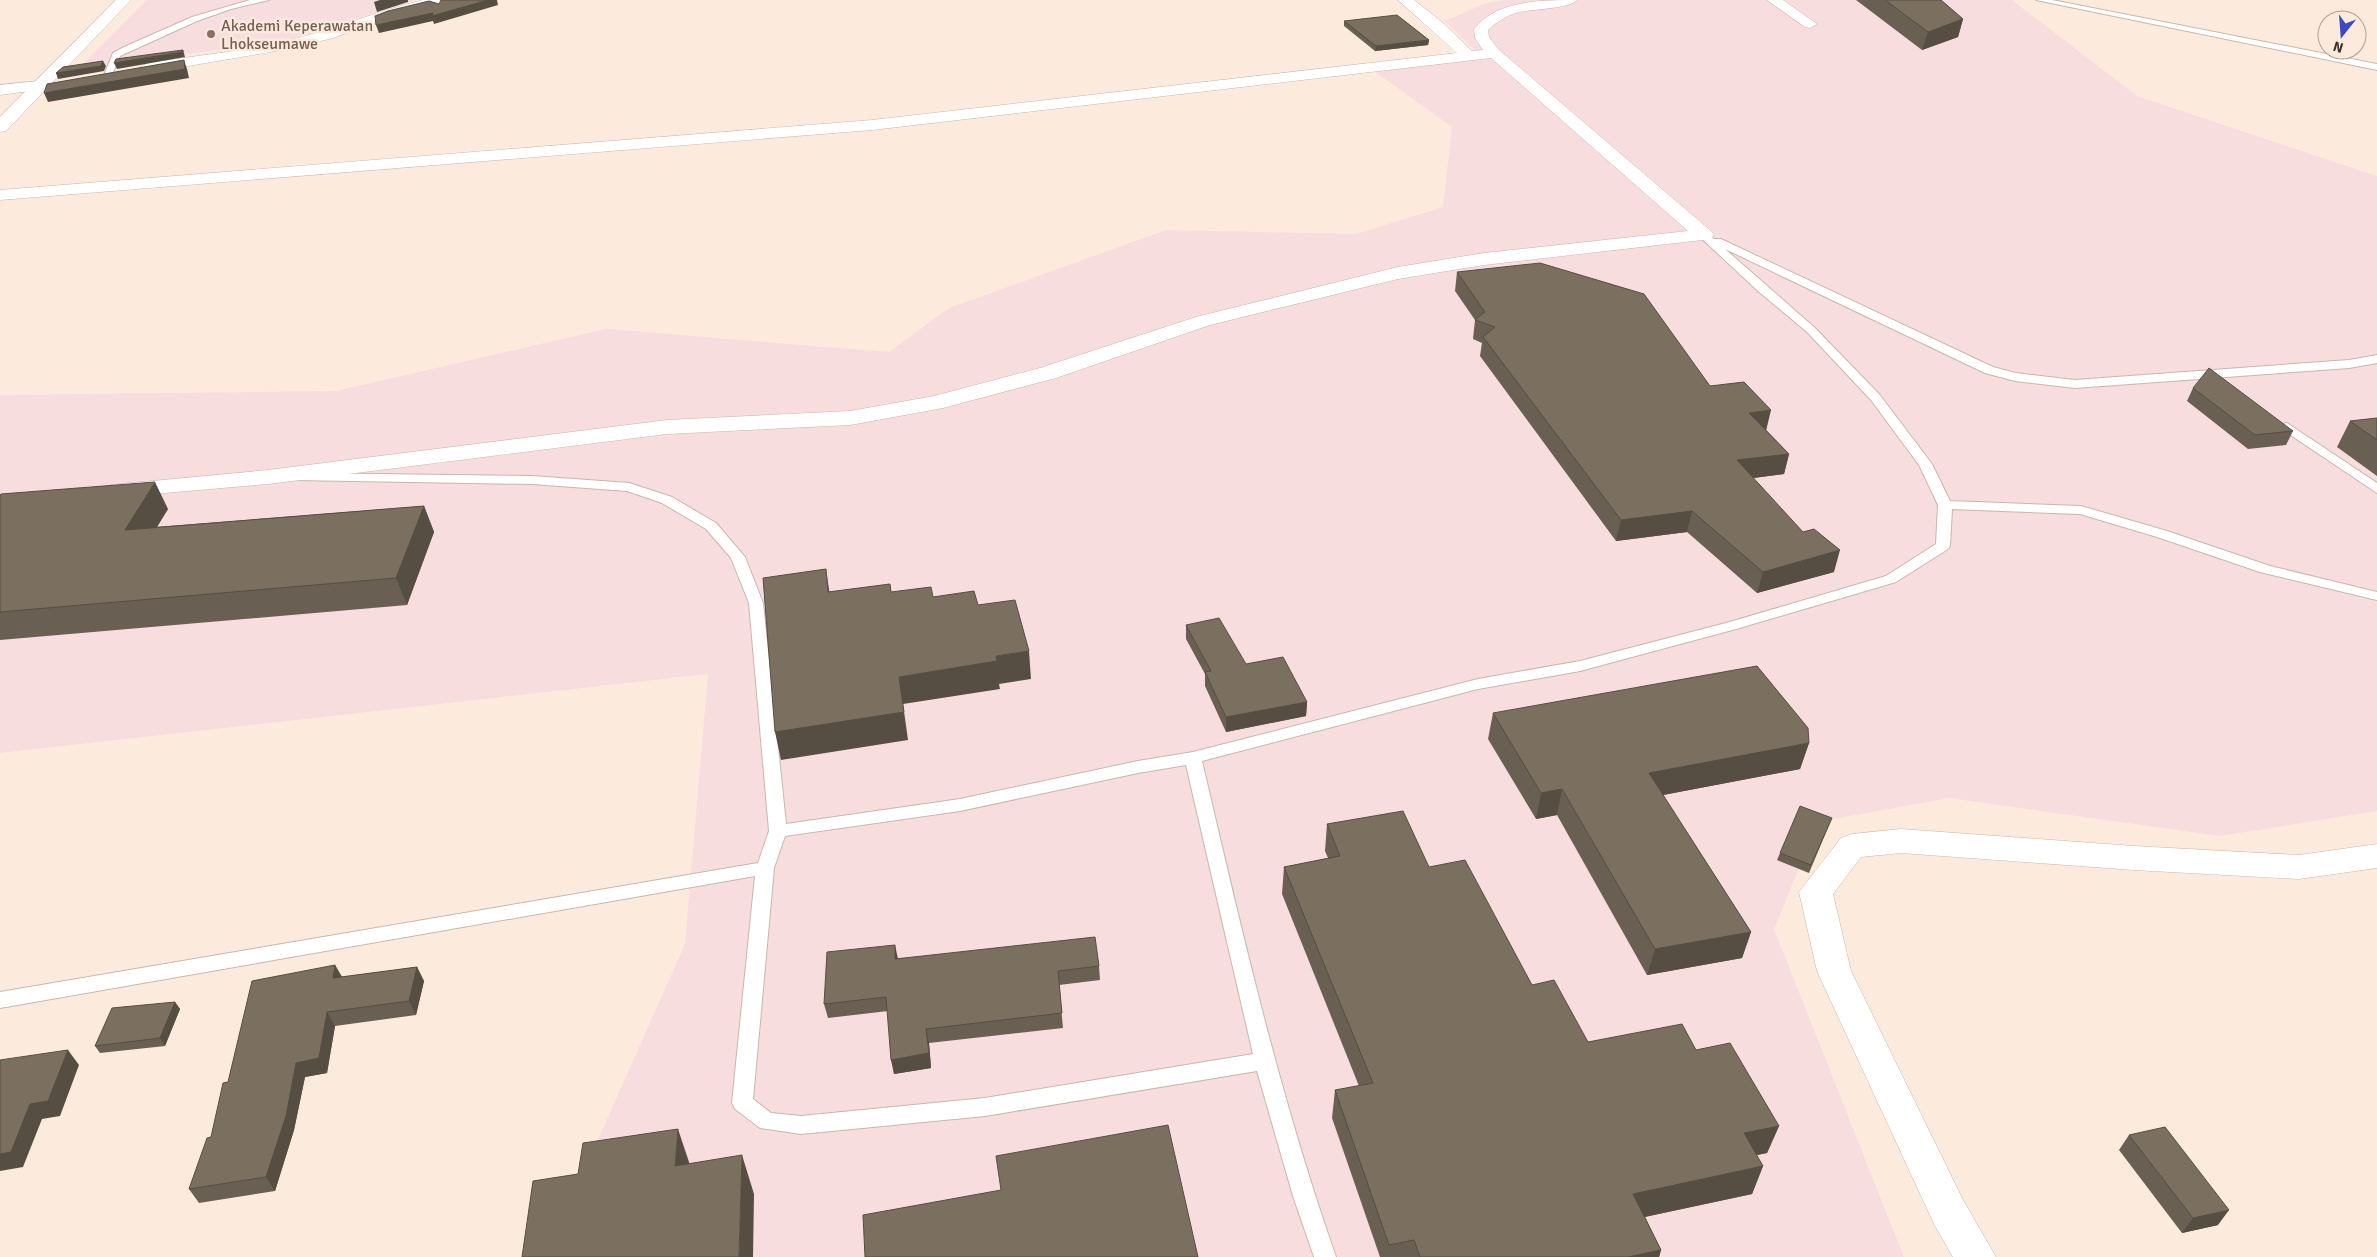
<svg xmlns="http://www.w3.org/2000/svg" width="2377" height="1257" font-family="Signika,sans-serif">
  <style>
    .education { fill: #f8ddde }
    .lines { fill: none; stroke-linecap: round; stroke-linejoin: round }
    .lane-casing { stroke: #c8b7aa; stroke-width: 2 }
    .street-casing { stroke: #c8b7aa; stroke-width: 1 }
    .highway-casing { stroke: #c8b7aa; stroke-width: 1 }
    .lane { fill: #fff; fill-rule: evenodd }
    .street { fill: #fff; fill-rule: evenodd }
    .highway { fill: #fff; fill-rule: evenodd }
    .wall { fill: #6a5f53 }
    .shaded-wall { fill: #564e43 }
    .building { fill: #7b6f60; stroke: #564e43 }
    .education-dot { fill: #8d6e63; stroke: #fcebdd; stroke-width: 2 }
    .labels { text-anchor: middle; stroke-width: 5; stroke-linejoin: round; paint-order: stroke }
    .far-education-label { font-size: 16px; fill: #785e54; stroke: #fcebdd; text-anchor: start }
  </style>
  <rect width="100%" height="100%" fill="#fcebdd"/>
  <path class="education" d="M147 0H415L290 40 78 69Z
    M1506 0H2012L2137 96 2377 176V811L2220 836 1949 798 1818 822 1774 929 1904 1257H551L555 1236 685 944 708 674 0 753V395L336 391 606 329 889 352 949 308 1166 230 1356 234 1443 207 1452 127 1371 69 1484 59 1445 21 1486 3Z"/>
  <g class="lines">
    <defs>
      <path id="lane" d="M250 0H269L231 9 197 21 120 56 111 77 104 75 113 53 124 47 192 17Z
        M2036 0H2052L2377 64V70Z
        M1704 232 1714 239H1721L1993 367 2016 373 2075 380 2349 360 2377 355V363L2349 368 2075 388 2015 381 1985 373 1725 249 1815 328 1879 394 1932 464 1950 501 2081 506 2167 531 2270 566 2377 592V600L2260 572 2157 537 2080 514 1952 509 1950 546 1948 549 1896 582 1736 629 1580 671 1478 689 1202 761C1241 928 1279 1095 1336 1257H1314L1293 1196 1257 1071 985 1116 801 1134 760 1128 735 1109 732 1103 755 876 0 1008V992L758 863 769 831 749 603 731 558 706 529 662 503 627 491 532 484 294 480 292 477 299 473 532 476 629 483 672 497 716 523 745 557 763 603 786 824 960 799 1138 761 1193 752 1478 679 1580 661 1726 623 1886 576 1936 544 1938 505 1919 465 1871 400 1807 332 1758 291 1700 237 1699 235ZM1186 765 1253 1054 985 1098 801 1116 771 1113 753 1099 774 868 785 836 960 811 1138 773Z
        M2287 423 2377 483V493L2283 430 2281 427 2283 424Z"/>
      <path id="street" d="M423 0H446L444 3 390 17 333 38 288 49 147 73 139 68 147 63C195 56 244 51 291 40 335 29 378 11 423 0Z
        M1398 0H1414L1442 22 1472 51 1483 50 1475 38 1474 29C1496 0 1543 0 1577 0 1570 9 1529 9 1515 13 1505 17 1496 22 1488 30L1489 37 1499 50 1711 231 1714 235 1711 239 1484 265 1398 279 1210 325 1056 378 943 408 850 425 667 434 268 484 119 497 110 495 107 490 110 485 268 470 667 420 850 411 934 396 1040 368 1196 317 1398 267 1484 253 1688 231 1491 58 872 130 0 200V190L872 120 1457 53Z
        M1767 0H1783L1817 24 1810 28 1805 27Z
        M39 81 45 83 47 86 45 89 0 95V85Z
        M1901 829 2134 846 2299 855 2377 844V868L2299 879 2134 870 1901 853 1861 857 1833 894 1851 971 1963 1200 1996 1257H1953L1935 1226 1817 971 1799 892 1841 838 1852 834Z"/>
      <path id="highway" d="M116 0H131L6 131 0 132V117Z"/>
    </defs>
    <use href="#lane" class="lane-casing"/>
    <use href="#street" class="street-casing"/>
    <use href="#highway" class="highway-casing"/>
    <use href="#lane" class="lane"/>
    <use href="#street" class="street"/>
    <use href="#highway" class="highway"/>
  </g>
  <path class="wall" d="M1856 0H1941L1963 19 1958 37 1922 50Z
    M1344 21 1429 40 1428 45 1375 51 1344 26Z
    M1457 272 1710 386 1766 430 1789 454 1784 474 1753 478 1834 572 1757 593 1687 532 1616 541 1480 356 1482 343 1473 339 1475 320 1455 291Z
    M2193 388 2293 431 2286 445 2248 449 2187 401Z
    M2377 418V476L2337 447 2350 421Z
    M0 495 168 509 156 527 424 506 434 532 407 605 0 640Z
    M1186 625 1246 664 1307 702 1306 716 1226 732 1205 686V674L1186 639Z
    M1493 713 1809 743 1800 769 1663 795 1751 932 1742 958 1647 975 1557 815 1536 819 1488 739Z
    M1832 818 1809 873 1777 860 1780 853Z
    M1327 824 1429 867 1532 985 1588 1042 1696 1050 1779 1126 1767 1153 1756 1155 1763 1166 1752 1194 1645 1217 1661 1250 1659 1257H1380L1332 1118 1335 1090 1359 1086 1282 894 1284 867 1328 858 1325 851Z
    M898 958 1099 966 1100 980 1059 985 1063 1028 929 1043 931 1068 894 1074 888 1011 828 1018 824 1004Z
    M335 965 342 977 417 967 424 981 416 1015 335 1026 327 1073 305 1077 294 1130 275 1191 199 1203 189 1189 211 1137 228 1082Z
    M175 1002 180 1009 165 1046 100 1053 95 1046Z
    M2129 1135 2218 1225 2182 1233 2119 1150Z"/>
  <path class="shaded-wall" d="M380 0H408V2L377 12 374 2Z
    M488 0H497L498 5 434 24 433 21 379 33 376 25Z
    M1963 19 1958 37 1922 50 1928 32Z
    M1429 40 1428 45 1375 51 1376 46Z
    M183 50 185 57 117 69 114 63Z
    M184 60 187 69 189 78 48 102 44 93Z
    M103 61 106 66 104 71 58 79 56 73Z
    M1771 410 1766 431 1749 413Z
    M1789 454 1784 474 1731 481 1737 460Z
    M155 482 168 509 139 557 125 530Z
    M424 506 434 532 407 605 396 578Z
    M1692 511 1687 532 1616 541 1621 520Z
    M1840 550 1834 572 1757 593 1763 572Z
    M826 569 830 596 828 592Z
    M1029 651 1031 679 999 684 1000 689 903 704 908 740 781 760 775 732 899 677 996 656Z
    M1307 702 1306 716 1226 732V717Z
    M1809 743 1800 769 1642 799 1649 773Z
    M1562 789 1557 815 1536 819 1541 793Z
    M1751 932 1742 958 1647 975 1655 949Z
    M895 945 898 959H895Z
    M335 965 343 979 333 978Z
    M417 967 424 981 416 1015 409 1001Z
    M175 1002 180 1009 165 1046 160 1038Z
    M327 1012 335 1026 327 1073 305 1077 294 1130 275 1191 266 1177 296 1063Z
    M926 1029 929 1043 931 1068 894 1074 891 1060Z
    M68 1050 79 1065 60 1116 42 1119 23 1167 0 1171V1154L30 1104Z
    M1779 1126 1767 1153 1733 1160 1744 1133Z
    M678 1129 691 1168 675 1166Z
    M742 1155 754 1194 753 1257H739Z
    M1763 1166 1752 1194 1625 1221 1633 1194Z
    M2229 1210 2218 1225 2182 1233 2193 1218Z
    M1661 1250 1659 1257H1628Z"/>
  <path class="building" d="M441 0H488L432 16 433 13 376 25 375 16 388 11 429 1 439 4Z
    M1885 0H1941L1963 19 1928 32Z
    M1397 15 1429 40 1376 46 1344 21Z
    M183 50V52L114 63 116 59Z
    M184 60 185 69 44 93 47 84Z
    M103 61 101 66 56 73 63 67Z
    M1540 263 1644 294 1710 386 1744 382 1771 410 1749 413 1789 454 1737 460 1803 532 1814 529 1840 550 1763 572 1692 511 1621 520 1483 337 1495 327 1475 320 1485 312 1457 272Z
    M2209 368 2293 431 2255 435 2193 388Z
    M2377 418V440L2350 421Z
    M155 482 125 530 424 506 396 578 0 612V495L1 494Z
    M826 569 828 592 890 584 891 592 931 587 933 597 974 591 978 605 1015 600 1029 651 996 656 997 661 899 677 904 712 775 732 763 578Z
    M1219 618 1246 664 1283 657 1307 702 1226 717 1205 672 1211 671 1186 625Z
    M1757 666 1808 728 1809 743 1649 773 1751 932 1655 949 1562 789 1541 793 1493 713Z
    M1800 806 1832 818 1811 865 1780 853Z
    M1403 811 1429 867 1465 860 1532 985 1554 980 1588 1042 1682 1024 1696 1050 1730 1043 1779 1126 1744 1133 1763 1166 1633 1194 1661 1250 1628 1257H1420L1414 1240 1389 1245 1335 1090 1373 1083 1284 867 1340 856 1327 824Z
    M1095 937 1099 966 1058 971 1062 1013 926 1029 929 1053 891 1060 886 997 824 1004 827 952 895 945V959Z
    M335 965 333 978 417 967 409 1001 327 1012 319 1058 296 1063 286 1116 266 1177 189 1189 207 1138 211 1137 223 1083 228 1082 252 981Z
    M175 1002 160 1038 95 1046 112 1008Z
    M68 1050 48 1101 30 1104 11 1152 0 1154V1060Z
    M1168 1125 1198 1257H865L863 1215 1001 1190 996 1156Z
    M2165 1127 2229 1210 2193 1218 2129 1135Z
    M678 1129 675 1166 742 1155 739 1257H522L533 1181 578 1174 583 1143Z"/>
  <circle class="education-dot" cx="211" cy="34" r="5"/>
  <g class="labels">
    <g class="far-education-label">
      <text x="221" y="31">Akademi Keperawatan<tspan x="221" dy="18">Lhokseumawe</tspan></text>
    </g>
  </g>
  <g transform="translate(2342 35) rotate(197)"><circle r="24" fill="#fcebdd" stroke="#aea197"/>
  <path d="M0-4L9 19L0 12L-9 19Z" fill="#3c4abd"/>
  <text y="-8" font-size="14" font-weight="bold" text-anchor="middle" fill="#39332d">N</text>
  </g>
</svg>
